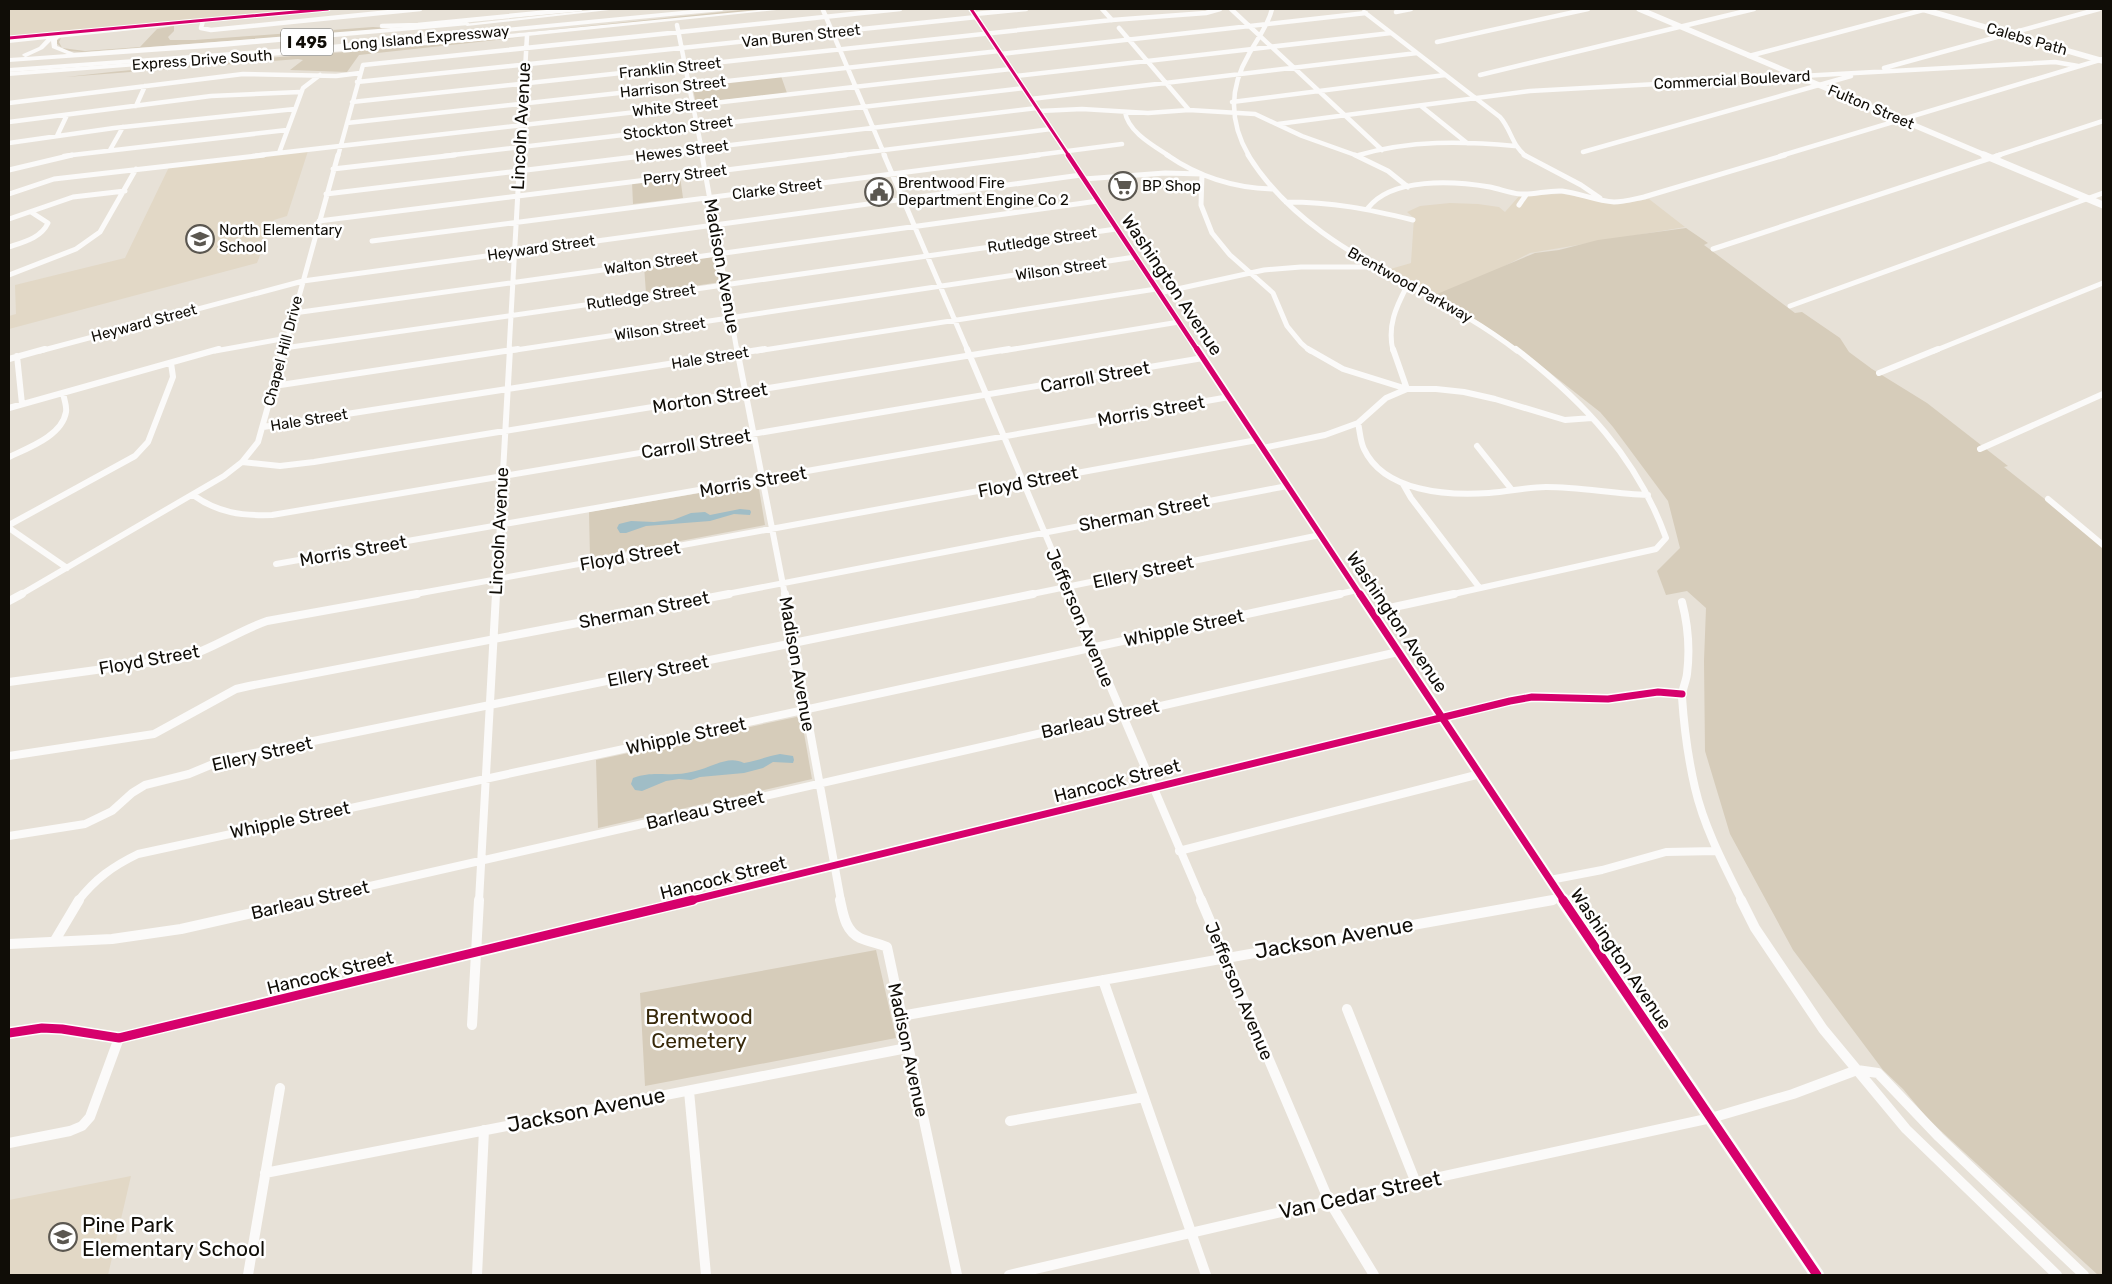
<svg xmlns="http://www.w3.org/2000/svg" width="2112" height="1284" font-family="Rubik,sans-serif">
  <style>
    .built { fill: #e2d8c6 }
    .green { fill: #d6ccba }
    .water { fill: #a0bdc6 }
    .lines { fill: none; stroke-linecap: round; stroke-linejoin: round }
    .minor-far4 { stroke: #fbfaf9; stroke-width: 4.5 }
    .minor-far3 { stroke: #fbfaf9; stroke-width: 5 }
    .minor-far2 { stroke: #fbfaf9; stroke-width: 6 }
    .minor-far1 { stroke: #fbfaf9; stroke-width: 8 }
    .minor { stroke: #fbfaf9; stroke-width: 10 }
    .tertiary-far4 { stroke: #fbfaf9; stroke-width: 5.5 }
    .tertiary-far3 { stroke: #fbfaf9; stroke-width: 7 }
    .tertiary-far2 { stroke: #fbfaf9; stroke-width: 9 }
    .tertiary-far1 { stroke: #fbfaf9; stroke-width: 11 }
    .tertiary { stroke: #fbfaf9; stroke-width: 14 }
    .secondary { fill: #fbfaf9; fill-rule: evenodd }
    .trunk { fill: #fbfaf9; fill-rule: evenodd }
    .motorway { fill: #fbfaf9; fill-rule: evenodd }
    .cycleway-far4-casing { stroke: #fff; stroke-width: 5 }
    .cycleway-far3-casing { stroke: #fff; stroke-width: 6 }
    .cycleway-far2-casing { stroke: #fff; stroke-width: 8 }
    .cycleway-far1-casing { stroke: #fff; stroke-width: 10 }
    .cycleway-casing { stroke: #fff; stroke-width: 12 }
    .cycleway-far4 { stroke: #d6006c; stroke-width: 3 }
    .cycleway-far3 { stroke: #d6006c; stroke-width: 4.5 }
    .cycleway-far2 { stroke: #d6006c; stroke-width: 5.5 }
    .cycleway-far1 { stroke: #d6006c; stroke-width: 7 }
    .cycleway { stroke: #d6006c; stroke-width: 9 }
    .labels { text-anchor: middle; stroke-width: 5; stroke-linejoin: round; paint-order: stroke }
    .far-street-label { font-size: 15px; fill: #100d07; stroke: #fff }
    .far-poi-label { font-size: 15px; fill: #100d07; stroke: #fff; text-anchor: start }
    .shield { fill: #fff; stroke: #585651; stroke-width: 1 }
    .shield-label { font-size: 16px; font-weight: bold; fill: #100d07 }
    .street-label { font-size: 18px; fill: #100d07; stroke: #fff }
    .near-street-label { font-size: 21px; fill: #100d07; stroke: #fff }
    .near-park-label { font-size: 21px; fill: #372809; stroke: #fff }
    .near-poi-label { font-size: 21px; fill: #100d07; stroke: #fff; text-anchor: start }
  </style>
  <rect width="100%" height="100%" fill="#e7e1d7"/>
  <path class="built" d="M9 9H332L9 40Z
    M308 151 287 216 274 220 257 263 9 329V316L16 314 15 285 125 258 169 167Z
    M1563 194 1620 204 1649 199 1685 227 1530 253 1443 298 1387 270 1411 263 1414 218 1407 212 1420 206 1450 203 1478 204 1499 207 1505 212 1520 195Z
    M131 1176 108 1275H9V1200Z"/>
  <path class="green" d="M605 9 391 29 82 52 66 51 56 43 57 40 61 38 59 42 62 48 85 51 140 47 157 29 174 26V31L168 37 170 40H195L373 27 390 28Z
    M751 9H777L454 40Z
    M523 37 359 55 347 72 290 70 303 60 298 59 66 77C218 59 371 52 523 37Z
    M781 76 787 93 696 103 692 85Z
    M680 176 683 198 633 204 632 182Z
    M1686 228 1708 243 1704 245 1795 313 1802 312 1840 338 1849 352 1872 369 1927 403 2008 466 2004 467 2103 545V1275H2098L1928 1119 1903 1089 1883 1070 1793 950 1730 834 1705 751 1704 661 1706 608 1687 591 1666 595 1657 571 1680 548 1668 501 1613 427 1600 412 1521 350 1437 294 1535 253 1559 250 1598 240Z
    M717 256 721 282 646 293 644 266Z
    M758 483 765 525 590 558 589 512Z
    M801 716 812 779 598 828 596 760Z
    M876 950 896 1038 645 1086 640 993Z"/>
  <path class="water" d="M740 509 750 510 751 512 750 515 734 514 710 521 646 526 626 533H620L617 528 619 524 631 521 654 522 673 520 691 513 705 512 710 515Z
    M780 754 793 756 794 760 793 763 773 762 763 768 744 773 700 777 691 780 679 779 666 781 642 791 635 790 631 784 633 778C651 772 659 775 676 774 683 774 692 772 699 770 714 766 729 755 744 763 757 761 767 756 780 754Z"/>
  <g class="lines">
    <path class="minor-far4" d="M1102 9 1112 20
      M1231 9 1382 150
      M823 10 885 156
      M1364 12 1500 117C1511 129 1512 146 1526 156
      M1396 12 1411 9
      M975 14 1026 9
      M203 21 201 28 211 30 420 9
      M677 25 703 156
      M382 26 418 25 580 9
      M1119 28 1189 110
      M1437 42 1588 9
      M1001 54 1366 13
      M1749 56 1927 9
      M1884 68 2099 9
      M1480 75 1754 9
      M1016 76 1391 33
      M357 82 977 17
      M1031 99 1417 53
      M352 102 1112 20 1206 13 1220 9
      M1232 102 1445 75
      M9 103 243 74 336 76 360 73
      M136 106 145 86
      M1421 106 1467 143
      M1040 111 1082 109 1148 113 1189 110 1255 114 1302 136 1358 156
      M1125 112C1128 132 1154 146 1169 156
      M9 122 211 96 300 92
      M347 123 999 51
      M1278 124 1530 91 2055 62 2078 66
      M57 136 67 115
      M9 143 114 128 295 109
      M110 150 123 127
      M1583 152 1851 76
      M279 153 303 88 320 75
      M1359 155C1411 140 1462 141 1515 146
      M64 156 287 130
      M253 156 1011 69
      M338 156 363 65 900 9
      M444 156 1024 88
      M520 156 527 36
      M640 156 1037 108
      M836 156 1051 129
      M1029 156 1122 144
      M1249 156C1229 122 1229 88 1249 54 1257 39 1268 26 1272 9
      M1780 156 2103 59
      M1996 156 2103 121"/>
    <path class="minor-far3" d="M702 155 737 351
      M884 155 968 351
      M1167 155C1199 177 1233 188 1272 189
      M1248 155C1310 255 1429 282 1517 351
      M1355 155 1388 171 1408 187
      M1524 155 1581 185 1600 198
      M333 169 455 155
      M9 170 72 155
      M1084 179 1165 173 1202 174 1201 205 1212 233 1230 255 1273 293 1287 326 1301 343 1310 351
      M9 194 54 179 264 155
      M326 194 651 155
      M1286 202C1333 202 1368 209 1413 220
      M1519 205 1526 195
      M1368 208C1392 177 1454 181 1490 187 1500 189 1510 193 1520 194 1534 195 1548 190 1562 191 1579 193 1596 201 1614 202 1624 202 1634 199 1644 197L1785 155
      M9 219 73 197 125 191
      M319 221 846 155
      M372 241 1039 155
      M9 247C24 242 41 238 48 223L31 212
      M1713 249 2000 155
      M9 275 76 249 100 232 136 169
      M1159 293 1264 270 1301 267H1372
      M1790 306 2103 193
      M294 313 1098 201
      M284 348 1116 229
      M40 351 303 281 1081 175
      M215 351 287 338
      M284 351 338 155
      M509 351 1135 257
      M509 351 520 155
      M757 351 1156 289
      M1002 351 1179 322
      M1393 351C1387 326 1396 307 1407 286
      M1934 351 2103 283"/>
    <path class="minor-far2" d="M737 349 785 595
      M967 349 1071 595
      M1308 349 1343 369 1407 389
      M1393 349 1407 389
      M17 356 22 404
      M9 359 45 349
      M1879 373 1938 349
      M274 386 518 349
      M9 408 219 349
      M1358 423C1360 431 1360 441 1364 449 1384 492 1448 496 1489 493 1508 492 1527 487 1546 487 1580 487 1614 494 1648 495
      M263 427 765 349
      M1477 446 1512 490
      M1263 448 1325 435 1358 423 1386 398 1407 389H1436L1464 392 1495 399 1565 420 1592 418
      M1980 449 2103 394
      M9 457C28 448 62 436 66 412 67 406 64 399 63 393
      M242 462 280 466 314 462 1009 349
      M1403 484 1411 498 1479 587
      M193 495C218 513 242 516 272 515L1203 358
      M2048 499 2103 545
      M9 525 135 456 148 442 173 377 171 363
      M9 528 67 568
      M276 564 1229 397
      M20 595 224 476 242 462 258 442 284 349
      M410 595 1257 440
      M496 595 510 349
      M722 595 1287 486
      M1027 595 1320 535
      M1335 595 1357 590
      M1449 595 1656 549 1666 538C1637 457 1583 401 1516 349"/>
    <path class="minor-far1" d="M785 594 841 901
      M1071 594 1202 901
      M9 601 22 594
      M1682 602C1688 625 1690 650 1687 674 1686 682 1682 689 1682 697 1684 727 1688 758 1695 788 1704 827 1724 865 1742 901
      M1371 612 1454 594
      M9 682 183 658C213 649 238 631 267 621L417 594
      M9 756 154 734 236 689 249 686 729 594
      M9 836 85 824 112 811 132 793 145 785 189 774 225 759 1033 594
      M1179 851 1480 774
      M1550 880 1602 870 1666 852 1717 851
      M78 901C95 879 113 866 138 854L1340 594
      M304 901 1398 652
      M479 901 496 594
      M688 901 1510 701 1532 697 1608 699 1658 692 1682 694
      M1546 901 1562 898"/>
    <path class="minor" d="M840 900C843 913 845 931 860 938 869 942 878 943 887 947L957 1275
      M1201 900 1329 1201 1374 1275
      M1741 900 1755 928 1823 1029 1906 1129 2057 1275
      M54 942 79 900
      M9 944 112 939 181 929 310 900
      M1103 980 1206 1275
      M1347 1009 1416 1183
      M901 1016 1553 900
      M472 1025 479 900
      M9 1033 42 1028 62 1029 119 1038 693 900
      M689 1091 706 1275
      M1010 1121 1144 1097
      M9 1143 70 1131 82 1126 90 1117 119 1038
      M265 1173 907 1048
      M248 1275 280 1088
      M477 1275 484 1130
      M1009 1275 1329 1201 1711 1118 1793 1094 1857 1070 1878 1073 1939 1137 2084 1275"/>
    <path class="tertiary-far4" d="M971 9 1069 156
      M1639 9 1987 156
      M1922 9 2103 61"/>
    <path class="tertiary-far3" d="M1068 155 1198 351
      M1984 155 2103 205"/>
    <path class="tertiary-far2" d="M1197 349 1360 595"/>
    <path class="tertiary-far1" d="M1360 594 1564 901"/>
    <path class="tertiary" d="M1563 900 1817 1275"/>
    <path class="secondary" d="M314 9H331L9 43V39Z
      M601 9H618L467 26 464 24Z
      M769 9H786L478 41 319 53 316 51 319 49 478 37Z"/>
    <path class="trunk" d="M467 22 469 23V25L223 47 9 62V58L25 57 22 55 23 54 39 47 52 33 60 31 63 33 57 40V46L74 53ZM51 41 52 48 67 54 26 57 43 49Z
      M319 49 322 51 321 52 9 76V72Z"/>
    <path class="motorway" d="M703 9H725L722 11 330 49 9 72V68L330 45Z"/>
    <defs>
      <path id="cycleway-far4" d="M971 9 1069 156
        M9 38 328 9"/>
      <path id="cycleway-far3" d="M1068 155 1198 351"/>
      <path id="cycleway-far2" d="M1197 349 1360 595"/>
      <path id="cycleway-far1" d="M1360 594 1564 901
        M688 901 1510 701 1532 697 1608 699 1658 692 1682 694"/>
      <path id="cycleway" d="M1563 900 1817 1275
        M9 1033 42 1028 62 1029 119 1038 693 900"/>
    </defs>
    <use href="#cycleway-far4" class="cycleway-far4-casing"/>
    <use href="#cycleway-far3" class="cycleway-far3-casing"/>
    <use href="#cycleway-far2" class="cycleway-far2-casing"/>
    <use href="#cycleway-far1" class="cycleway-far1-casing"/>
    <use href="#cycleway" class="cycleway-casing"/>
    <use href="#cycleway-far4" class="cycleway-far4"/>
    <use href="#cycleway-far3" class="cycleway-far3"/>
    <use href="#cycleway-far2" class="cycleway-far2"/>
    <use href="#cycleway-far1" class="cycleway-far1"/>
    <use href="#cycleway" class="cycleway"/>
  </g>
  <defs>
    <symbol id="supermarket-ring" viewBox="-11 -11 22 22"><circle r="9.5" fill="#fff" stroke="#5b5750" stroke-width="1.5"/><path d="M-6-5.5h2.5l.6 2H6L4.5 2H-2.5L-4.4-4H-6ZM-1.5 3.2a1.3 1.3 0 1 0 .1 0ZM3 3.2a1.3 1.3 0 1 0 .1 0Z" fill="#5b5750"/></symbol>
    <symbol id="civic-ring" viewBox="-11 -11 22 22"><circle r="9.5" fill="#fff" stroke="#5b5750" stroke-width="1.5"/><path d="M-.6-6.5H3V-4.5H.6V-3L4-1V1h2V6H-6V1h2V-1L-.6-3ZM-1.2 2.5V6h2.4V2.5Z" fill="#5b5750"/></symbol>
    <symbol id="school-ring" viewBox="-11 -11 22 22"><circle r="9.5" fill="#fff" stroke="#5b5750" stroke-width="1.5"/><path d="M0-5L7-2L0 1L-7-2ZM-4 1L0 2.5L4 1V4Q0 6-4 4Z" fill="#5b5750"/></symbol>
  </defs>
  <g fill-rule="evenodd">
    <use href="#supermarket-ring" x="1107" y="170" width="32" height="32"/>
    <use href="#civic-ring" x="863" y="176" width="32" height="32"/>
    <use href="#school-ring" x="184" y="223" width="32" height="32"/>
    <use href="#school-ring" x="47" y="1221" width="32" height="32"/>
  </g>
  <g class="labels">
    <g class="far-street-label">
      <text transform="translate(801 36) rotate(-6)" y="5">Van Buren Street</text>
      <text transform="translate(426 38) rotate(-5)" y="5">Long Island Expressway</text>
      <text transform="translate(2027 39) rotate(16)" y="5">Calebs Path</text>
      <text transform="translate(202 60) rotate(-4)" y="5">Express Drive South</text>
      <text transform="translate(670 68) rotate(-6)" y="5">Franklin Street</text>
      <text transform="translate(1732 80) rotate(-3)" y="5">Commercial Boulevard</text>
      <text transform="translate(673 87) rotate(-6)" y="5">Harrison Street</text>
      <text transform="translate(675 107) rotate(-6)" y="5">White Street</text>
      <text transform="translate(1871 107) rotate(23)" y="5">Fulton Street</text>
      <text transform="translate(678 128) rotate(-7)" y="5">Stockton Street</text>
      <text transform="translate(682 151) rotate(-7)" y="5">Hewes Street</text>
      <text transform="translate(685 175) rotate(-7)" y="5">Perry Street</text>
      <text transform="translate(777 189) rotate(-7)" y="5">Clarke Street</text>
      <text transform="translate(1042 240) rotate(-8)" y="5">Rutledge Street</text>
      <text transform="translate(541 248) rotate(-8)" y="5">Heyward Street</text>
      <text transform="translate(651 263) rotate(-8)" y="5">Walton Street</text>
      <text transform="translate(1061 269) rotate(-8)" y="5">Wilson Street</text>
      <text transform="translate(1410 285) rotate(29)" y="5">Brentwood Parkway</text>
      <text transform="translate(641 297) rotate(-8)" y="5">Rutledge Street</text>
      <text transform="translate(144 323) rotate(-15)" y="5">Heyward Street</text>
      <text transform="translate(660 329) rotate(-8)" y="5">Wilson Street</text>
      <text transform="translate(283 351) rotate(-75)" y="5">Chapel Hill Drive</text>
      <text transform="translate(710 358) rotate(-9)" y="5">Hale Street</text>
      <text transform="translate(309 420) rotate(-9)" y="5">Hale Street</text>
    </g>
    <g class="far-poi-label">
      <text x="898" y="188">Brentwood Fire<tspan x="898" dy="17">Department Engine Co 2</tspan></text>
      <text x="1142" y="191">BP Shop</text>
      <text x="219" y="235">North Elementary<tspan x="219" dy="17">School</tspan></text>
    </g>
    <rect class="shield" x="281" y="28.5" width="52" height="27" rx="4"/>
    <g class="shield-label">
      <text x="307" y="48">I 495</text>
    </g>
    <g class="street-label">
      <text transform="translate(521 126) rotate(-87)" y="6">Lincoln Avenue</text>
      <text transform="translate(722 266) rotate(80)" y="6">Madison Avenue</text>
      <text transform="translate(1172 285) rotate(56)" y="6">Washington Avenue</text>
      <text transform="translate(1095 377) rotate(-10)" y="6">Carroll Street</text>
      <text transform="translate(710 398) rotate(-9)" y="6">Morton Street</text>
      <text transform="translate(1151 411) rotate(-10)" y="6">Morris Street</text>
      <text transform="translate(696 444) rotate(-9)" y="6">Carroll Street</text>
      <text transform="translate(753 482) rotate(-10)" y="6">Morris Street</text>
      <text transform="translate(1028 482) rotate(-11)" y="6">Floyd Street</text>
      <text transform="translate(1144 513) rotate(-11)" y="6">Sherman Street</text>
      <text transform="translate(499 531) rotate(-87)" y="6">Lincoln Avenue</text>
      <text transform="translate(353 551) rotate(-10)" y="6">Morris Street</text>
      <text transform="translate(630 556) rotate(-10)" y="6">Floyd Street</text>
      <text transform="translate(1143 572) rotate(-12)" y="6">Ellery Street</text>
      <text transform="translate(644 610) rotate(-11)" y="6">Sherman Street</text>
      <text transform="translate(1080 618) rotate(67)" y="6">Jefferson Avenue</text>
      <text transform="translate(1397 622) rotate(56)" y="6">Washington Avenue</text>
      <text transform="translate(1184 628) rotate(-12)" y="6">Whipple Street</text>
      <text transform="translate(149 660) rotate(-10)" y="6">Floyd Street</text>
      <text transform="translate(797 664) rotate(80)" y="6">Madison Avenue</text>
      <text transform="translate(658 671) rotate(-11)" y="6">Ellery Street</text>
      <text transform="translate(1100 719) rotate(-13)" y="6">Barleau Street</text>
      <text transform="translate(686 736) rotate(-12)" y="6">Whipple Street</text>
      <text transform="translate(262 754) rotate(-13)" y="6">Ellery Street</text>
      <text transform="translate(1117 781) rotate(-14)" y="6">Hancock Street</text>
      <text transform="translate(705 810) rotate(-13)" y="6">Barleau Street</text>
      <text transform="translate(290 820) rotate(-12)" y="6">Whipple Street</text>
      <text transform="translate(723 878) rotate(-14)" y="6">Hancock Street</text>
      <text transform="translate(310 900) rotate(-13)" y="6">Barleau Street</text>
      <text transform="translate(1621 959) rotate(56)" y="6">Washington Avenue</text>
      <text transform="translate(330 973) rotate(-14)" y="6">Hancock Street</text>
      <text transform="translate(1239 991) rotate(67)" y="6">Jefferson Avenue</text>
      <text transform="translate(908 1050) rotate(78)" y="6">Madison Avenue</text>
    </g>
    <g class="near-street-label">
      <text transform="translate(1334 938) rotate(-10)" y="7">Jackson Avenue</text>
      <text transform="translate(586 1110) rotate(-11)" y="7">Jackson Avenue</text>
      <text transform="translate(1360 1195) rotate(-12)" y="7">Van Cedar Street</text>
    </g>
    <g class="near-park-label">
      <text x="699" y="1024">Brentwood<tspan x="699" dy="24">Cemetery</tspan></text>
    </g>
    <g class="near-poi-label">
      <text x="82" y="1232">Pine Park<tspan x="82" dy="24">Elementary School</tspan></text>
    </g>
  </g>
  <rect width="2112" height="1284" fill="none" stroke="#100d07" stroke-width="20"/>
</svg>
